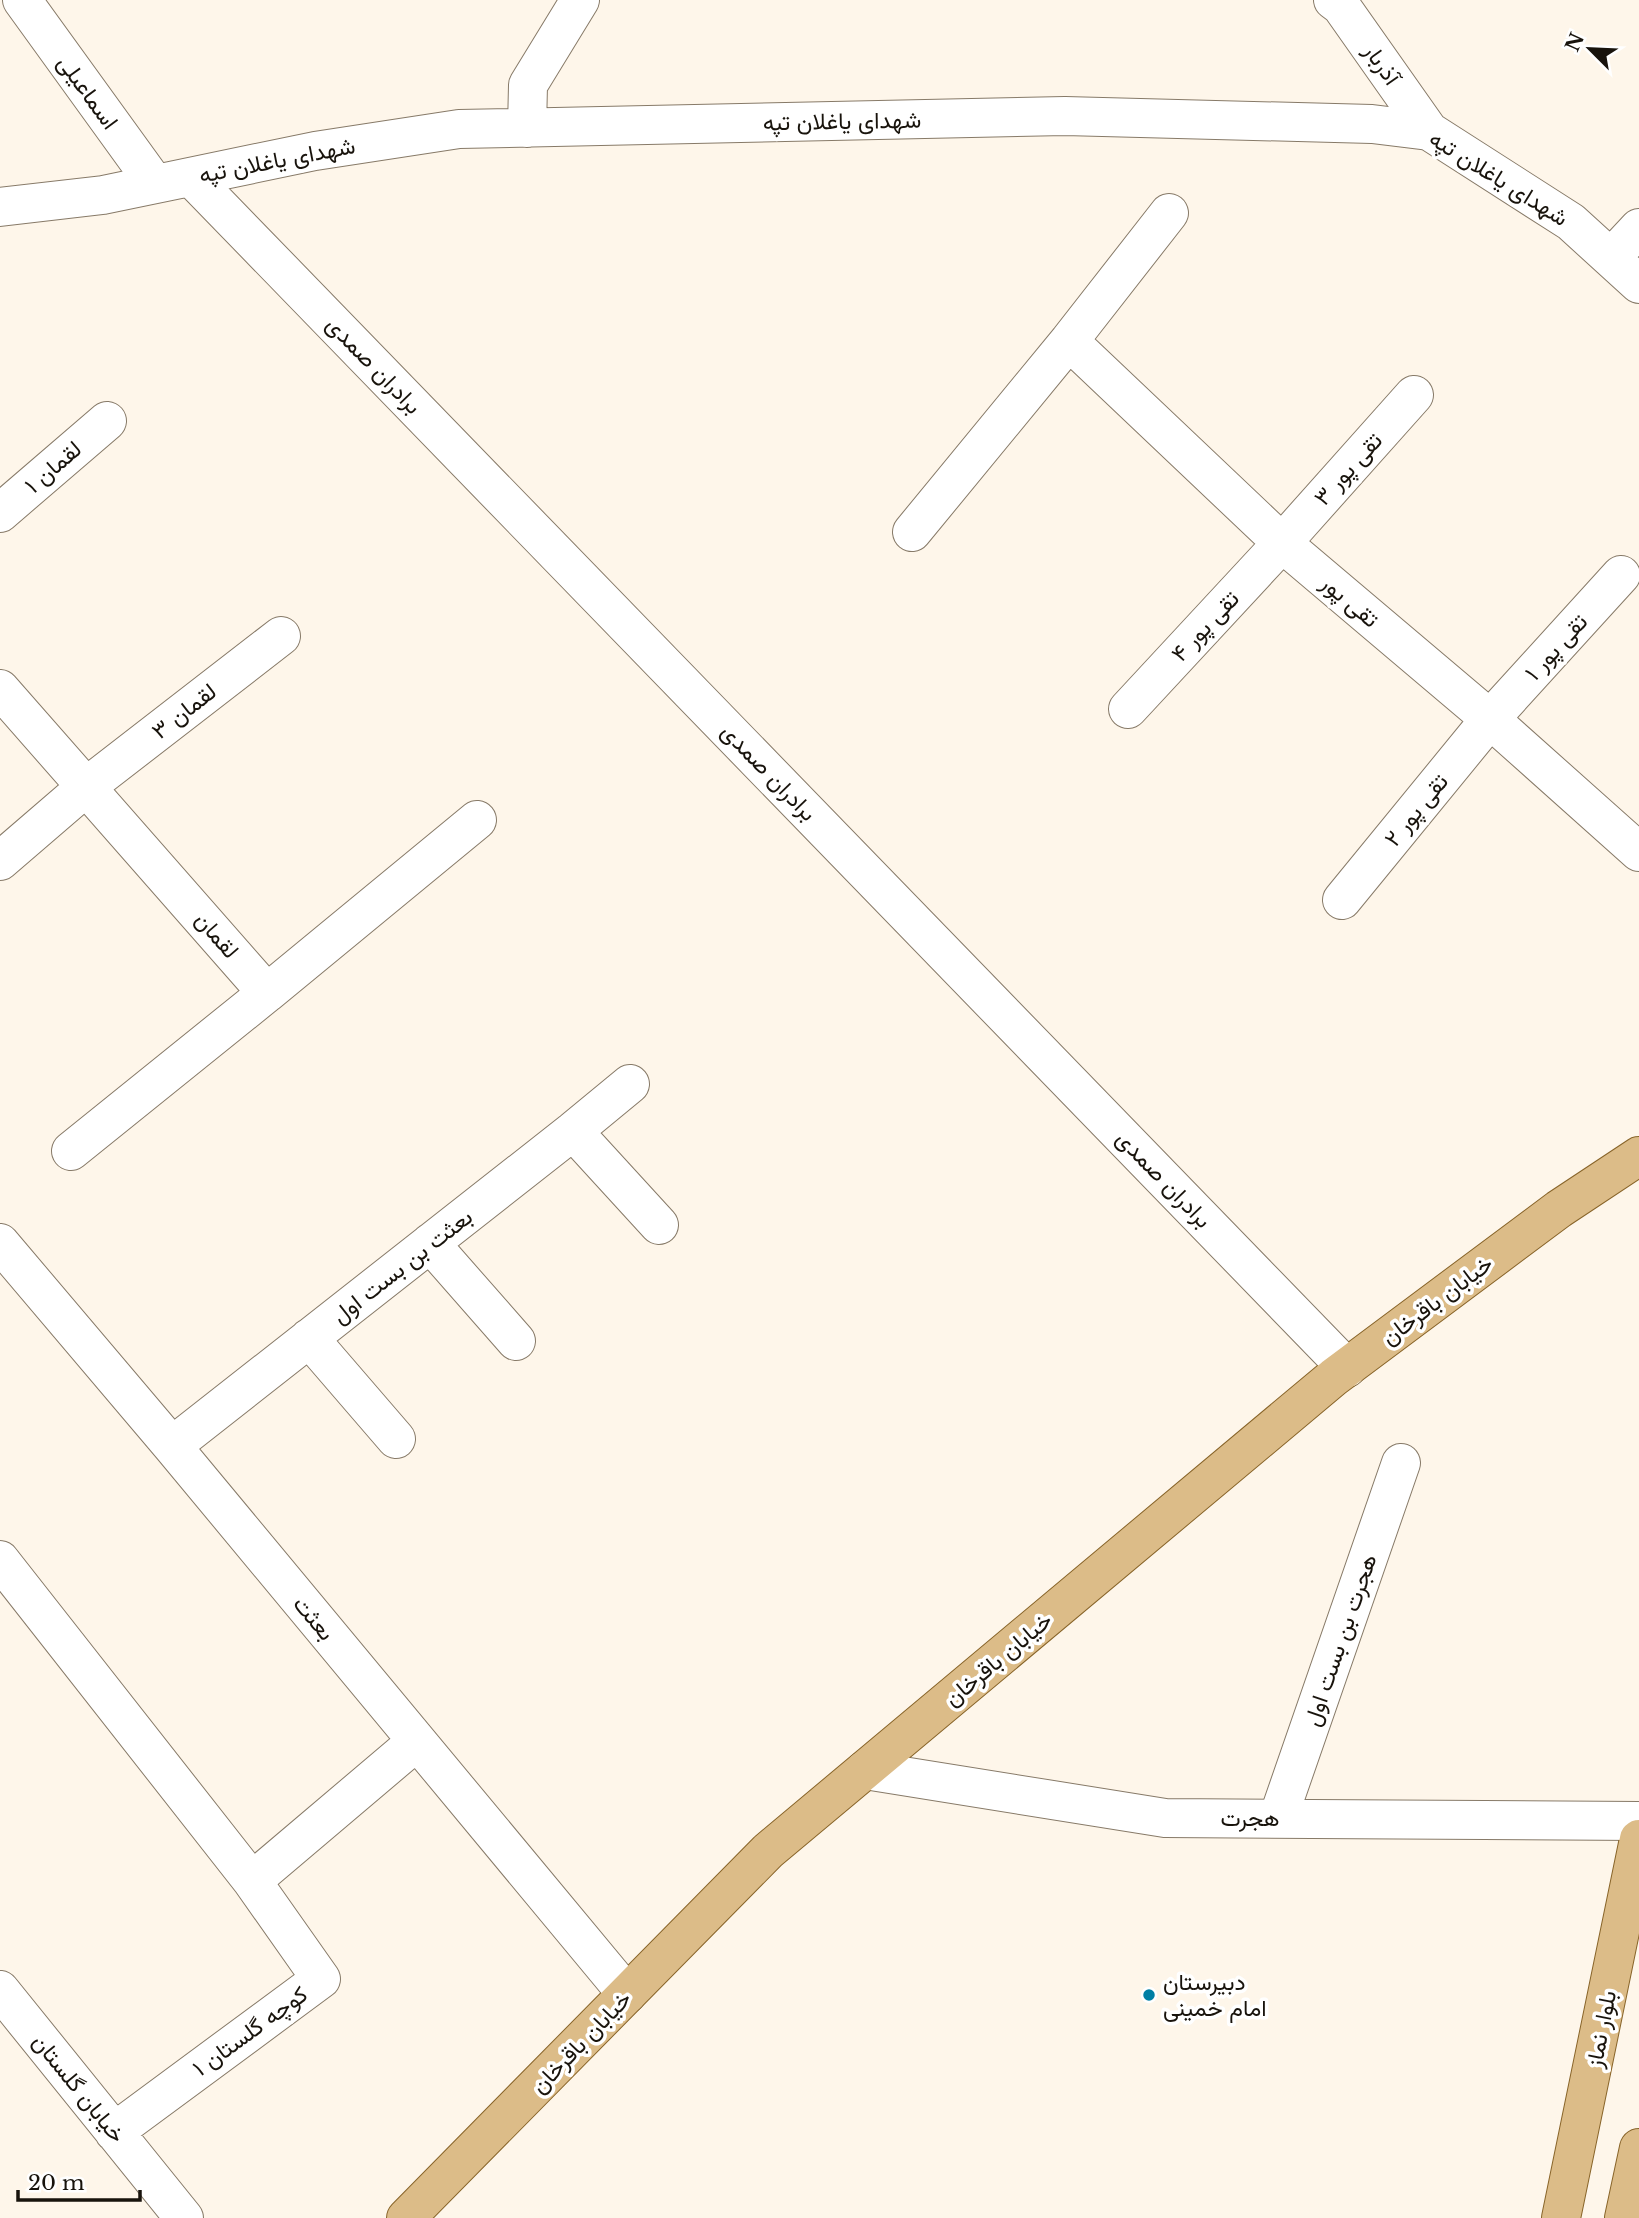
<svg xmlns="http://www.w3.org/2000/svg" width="1639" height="2218" font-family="'Libre Baskerville',Vazirmatn,serif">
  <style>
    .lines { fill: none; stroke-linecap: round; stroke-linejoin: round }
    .minor-casing { stroke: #877a68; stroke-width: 40 }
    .major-casing { stroke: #886429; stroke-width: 40 }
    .minor { stroke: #fff; stroke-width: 38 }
    .major { stroke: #dcbc88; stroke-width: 38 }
    .poi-dot { fill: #007fa4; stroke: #fff; stroke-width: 2.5 }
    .labels { text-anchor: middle; stroke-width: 7; stroke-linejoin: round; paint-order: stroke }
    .street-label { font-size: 23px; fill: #18130c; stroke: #fff }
    .poi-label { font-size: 23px; fill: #18130c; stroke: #fff; text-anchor: start }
  </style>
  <rect width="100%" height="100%" fill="#fef6ea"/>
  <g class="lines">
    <defs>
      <path id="minor" d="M22 0 155 184
        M1333 0 1341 6 1429 131
        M527 128 528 85 580 0
        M191 177 1347 1368
        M0 207 103 195 315 151 459 129 1065 116 1372 124 1429 131 1571 222 1639 284
        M1611 258 1639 228
        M1069 341 1282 543 1490 719 1639 852
        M0 513 107 421
        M912 532 1069 341 1169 213
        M0 689 267 993 71 1151
        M1128 709 1282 543 1414 395
        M0 861 86 787 281 636
        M1342 900 1490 719 1621 575
        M267 993 477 820
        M573 1131 659 1225
        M0 1243 172 1446 627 1994
        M430 1243 516 1341
        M309 1338 396 1439
        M172 1446 573 1131 630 1084
        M0 1560 252 1881
        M865 1770 1165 1818 1639 1821
        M1278 1818 1401 1463
        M0 1990 184 2218
        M114 2132 321 1979 252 1881 416 1742"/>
      <path id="major" d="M406 2218 768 1851 1334 1377 1559 1209 1639 1156
        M1561 2218 1639 1839
        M1624 2218 1639 2148"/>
    </defs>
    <use href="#minor" class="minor-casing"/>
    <use href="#major" class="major-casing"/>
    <use href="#minor" class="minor"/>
    <use href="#major" class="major"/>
  </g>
  <circle class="poi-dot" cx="1149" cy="1995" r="7"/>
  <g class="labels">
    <g class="street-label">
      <text transform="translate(1382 64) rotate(55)" y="8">آذربار</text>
      <text transform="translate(88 92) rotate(54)" y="8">اسماعیلی</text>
      <text transform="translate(842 121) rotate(-1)" y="8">شهدای یاغلان تپه</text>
      <text transform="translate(277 160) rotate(-11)" y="8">شهدای یاغلان تپه</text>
      <text transform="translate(1499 178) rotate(32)" y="8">شهدای یاغلان تپه</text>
      <text transform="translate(374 365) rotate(46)" y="8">برادران صمدی</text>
      <text transform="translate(53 467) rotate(-41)" y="8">لقمان ۱</text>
      <text transform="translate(1348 469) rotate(-48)" y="8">تقی پور ۳</text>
      <text transform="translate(1350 601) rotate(40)" y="8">تقی پور</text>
      <text transform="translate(1205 626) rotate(-47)" y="8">تقی پور ۴</text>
      <text transform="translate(1556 647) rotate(-48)" y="8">تقی پور ۱</text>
      <text transform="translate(184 711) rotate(-38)" y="8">لقمان ۳</text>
      <text transform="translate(769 772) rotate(46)" y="8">برادران صمدی</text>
      <text transform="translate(1416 810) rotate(-51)" y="8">تقی پور ۲</text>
      <text transform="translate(217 935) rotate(49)" y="8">لقمان</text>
      <text transform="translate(1164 1179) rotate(46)" y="8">برادران صمدی</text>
      <text transform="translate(402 1266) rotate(-38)" y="8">بعثت بن بست اول</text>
      <text transform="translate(1437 1300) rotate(-37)" y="8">خیابان باقرخان</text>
      <text transform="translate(314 1618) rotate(50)" y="8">بعثت</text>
      <text transform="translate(1340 1640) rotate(-71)" y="8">هجرت بن بست اول</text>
      <text transform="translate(998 1659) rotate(-40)" y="8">خیابان باقرخان</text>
      <text x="1250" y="1826">هجرت</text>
      <text transform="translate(1601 2029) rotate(-79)" y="8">بلوار نماز</text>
      <text transform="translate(250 2031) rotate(-36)" y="8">کوچه گلستان ۱</text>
      <text transform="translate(581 2042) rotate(-46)" y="8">خیابان باقرخان</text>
      <text transform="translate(79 2088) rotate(51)" y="8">خیابان گلستان</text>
    </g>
    <g class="poi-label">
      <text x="1163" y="1990">دبیرستان<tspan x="1163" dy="26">امام خمینی</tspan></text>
    </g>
  </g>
  <g transform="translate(1590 49) rotate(294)" stroke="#ffffff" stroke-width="5" paint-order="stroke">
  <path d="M0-5L12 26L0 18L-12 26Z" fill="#18130c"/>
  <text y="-10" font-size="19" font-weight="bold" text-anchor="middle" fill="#18130c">N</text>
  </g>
  <path d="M18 2190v10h122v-10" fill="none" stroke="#18130c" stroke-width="3.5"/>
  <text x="28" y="2190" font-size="21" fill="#18130c" stroke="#ffffff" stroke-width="5" paint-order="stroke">20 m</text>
</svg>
